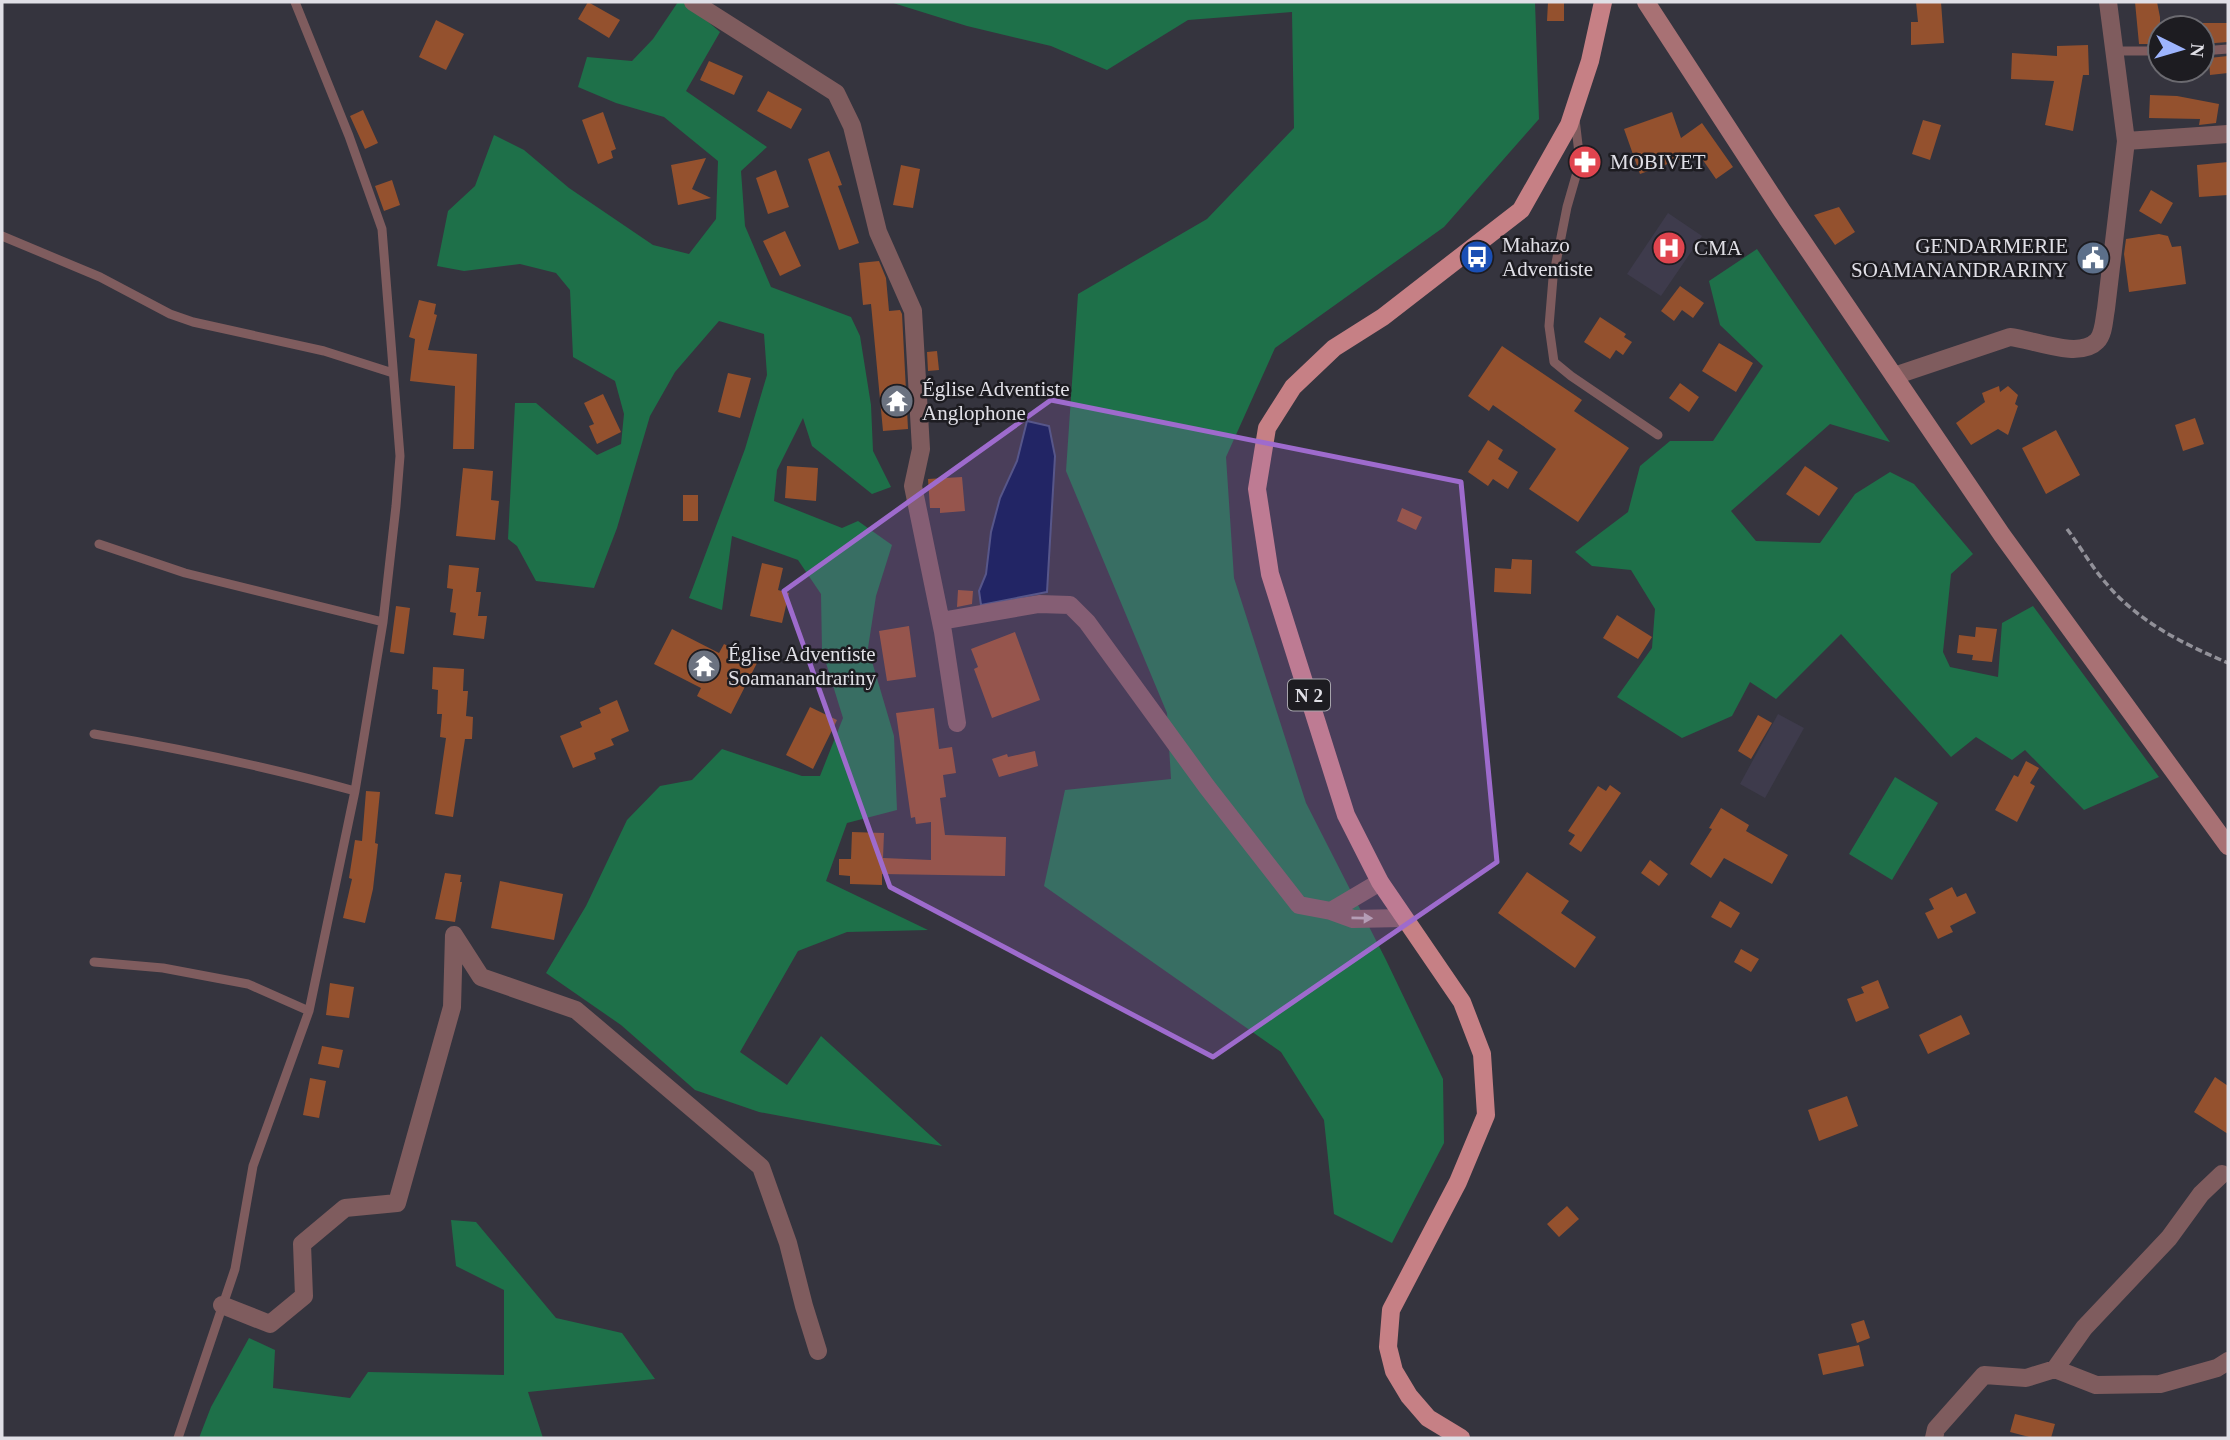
<svg xmlns="http://www.w3.org/2000/svg" width="2230" height="1440" font-family="'Times New Roman',serif">
  <style>
    .built { fill: #3e3b4c }
    .green { fill: #1e7049 }
    .water { fill: #03154b; stroke: #45527a; stroke-width: 2 }
    .building { fill: #94512e }
    .lines { fill: none; stroke-linecap: round; stroke-linejoin: round }
    .path { stroke: #929199; stroke-width: 3.5; stroke-dasharray: 7 3.5; stroke-linecap: butt }
    .lane { stroke: #7f5c5e; stroke-width: 9 }
    .street { stroke: #7f5c5e; stroke-width: 18 }
    .secondary { stroke: #a87174; stroke-width: 18 }
    .primary { stroke: #c68085; stroke-width: 18 }
    .oneway { fill: #b9abb0 }
    .marked { fill: #9e6bcd; fill-opacity: 0.2; stroke: #9e6bcd; stroke-width: 5; stroke-linejoin: round }
    .labels { text-anchor: middle; stroke-width: 5; stroke-linejoin: round; paint-order: stroke }
    .shield { fill: #1d1c21; stroke: #a6a4ab; stroke-width: 2 }
    .shield-label { font-size: 19px; font-weight: bold; fill: #e0dfe6 }
    .poi-label { font-size: 21px; fill: #e0dfe6; stroke: #1d1c21; text-anchor: start }
  </style>
  <rect width="100%" height="100%" fill="#35343e"/>
  <path class="built" d="M1668 213 1702 236 1661 296 1627 274Z
    M1778 714 1804 728 1765 798 1740 784Z"/>
  <path class="green" d="M678 2H685L720 32 686 91 767 147 741 171 745 226 771 287 851 317 860 336 871 405 873 451 891 487 872 494 812 446 803 418 777 470 774 501 842 528 858 521 892 545 876 596 868 648 894 736 897 810 847 823 826 881 928 930 847 932 798 951 740 1052 787 1085 821 1036 942 1146 759 1112 695 1090 621 1025 546 973 586 906 627 820 660 786 692 780 722 749 802 776H820L843 718 822 650 821 594 798 560 732 536 722 610 689 598 745 449 767 375 764 334 719 321 675 372 650 416 617 528 594 588 536 581 517 546 508 539 515 403H536L597 455 621 444 624 414 615 381 573 357 570 290 556 273 520 264 464 271 437 266 448 211 475 186 494 135 524 150 569 188 653 245 689 254 716 219 718 161 664 117 616 103 578 87 587 57 632 61 653 39Z
    M890 2H1535L1539 119 1444 227 1275 348 1226 457 1234 578 1306 803 1386 960 1443 1079 1444 1143 1392 1243 1334 1214 1324 1120 1281 1052 1044 886 1065 790 1171 779 1167 713 1066 471 1078 294 1207 219 1294 128 1292 12 1188 20 1107 70 1051 46 967 26Z
    M1757 249 1890 442 1830 424 1731 511 1756 541 1820 543 1855 494 1890 472 1914 484 1973 554 1951 574 1943 652 1950 667 1998 677 2002 623 2033 606 2159 777 2084 810 2025 750 2012 760 1976 737 1951 757 1841 634 1776 699 1750 682 1732 716 1682 738 1617 697 1652 648 1655 609 1631 570 1592 566 1575 552 1628 512 1640 466 1670 441H1713L1763 366 1720 325 1709 281Z
    M1895 777 1938 803 1892 880 1849 854Z
    M451 1220 476 1222 556 1318 622 1333 655 1379 528 1392 543 1438H199L211 1407 249 1338 275 1350 273 1388 350 1398 368 1372 504 1375V1290L456 1266Z"/>
  <path class="water" d="M1027 421 1049 426 1055 456 1047 592 981 605 979 591 986 574 991 532 1000 498 1017 461Z"/>
  <path class="building" d="M588 2 620 20 609 38 578 19Z
    M1548 2H1564V21H1547Z
    M1916 2H1941L1944 43 1911 45V22H1918Z
    M2135 2H2157L2160 17V44H2139Z
    M436 20 464 34 446 70 419 57Z
    M2202 23H2228V42L2202 44Z
    M2088 45 2089 75H2083L2073 131 2045 125 2054 81 2011 79 2012 53 2057 56V46Z
    M2228 56V73L2210 75 2209 58Z
    M709 61 743 76 734 95 700 80Z
    M768 91 802 109 791 129 757 111Z
    M2150 95 2177 96 2219 104 2216 123 2199 125 2200 119 2149 118Z
    M363 110 378 143 365 149 350 116Z
    M603 112 616 149 611 151 613 158 598 164 582 120Z
    M1672 112 1681 138 1702 123 1733 167 1716 179 1698 153 1640 174 1624 129Z
    M1923 120 1941 125 1930 160 1912 154Z
    M829 151 842 185 838 186 859 243 839 250 808 159Z
    M706 158 692 189 711 198 678 205 671 165Z
    M2228 162V195L2199 197 2197 165Z
    M901 165 920 169 913 208 893 205Z
    M776 170 789 207 768 214 756 178Z
    M392 180 400 205 384 211 375 186Z
    M2151 190 2173 203 2161 224 2139 211Z
    M1839 207 1855 232 1835 245 1814 215Z
    M785 231 801 266 780 276 763 241Z
    M2159 234 2168 236 2172 247 2181 246 2186 284 2129 292 2124 254 2126 239Z
    M879 261 886 278 889 311 900 310 902 314 908 429 883 431 871 304 863 305 859 263Z
    M1680 286 1704 303 1693 318 1682 310 1674 321 1661 311Z
    M419 300 436 304 434 314 437 315 428 350 477 354 474 449H453L455 386 410 381 415 339 409 337Z
    M1600 317 1626 334 1624 337 1632 342 1623 355 1616 350 1610 359 1584 342Z
    M1719 343 1753 363 1736 392 1702 371Z
    M1502 346 1582 400 1574 411 1629 448 1578 522 1529 489 1556 449 1493 405 1489 411 1468 396Z
    M937 351 939 370 928 371 927 352Z
    M728 373 751 378 740 418 718 412Z
    M1680 383 1699 397 1689 412 1669 398Z
    M1999 386 2000 392 2008 386 2018 395 2015 404 2018 406 2008 435 1998 429 1971 445 1956 423 1985 402 1982 393Z
    M603 394 621 432 597 444 589 426 594 424 584 403Z
    M2195 418 2204 444 2183 451 2175 425Z
    M2056 430 2080 475 2046 494 2022 448Z
    M1488 440 1503 450 1498 459 1518 472 1508 489 1493 479 1488 486 1468 472Z
    M787 466 818 468 816 501 785 498Z
    M1805 466 1838 488 1819 516 1786 494Z
    M463 468 493 471 491 500 499 501 495 540 456 536Z
    M962 477 965 511 940 513V508H930L928 479Z
    M683 495H698V521H683Z
    M1402 508 1422 517 1416 530 1397 521Z
    M1512 559 1532 560 1531 594 1494 592 1495 568 1511 569Z
    M762 563 783 568 778 590 789 593 782 623 750 616Z
    M449 565 479 568 476 592H481L478 616H487L484 639 453 635 456 613 450 612 453 589 447 588Z
    M958 590 973 591 972 604 957 607Z
    M396 606 410 608 404 654 390 652Z
    M1617 615 1652 637 1638 659 1603 638Z
    M909 626 916 677 887 681 879 631Z
    M1976 627 1997 629 1992 662 1972 660 1973 655 1957 653 1959 635 1975 637Z
    M672 629 719 653 724 644 758 661 731 714 697 696 701 688 654 664Z
    M1015 632 1040 700 992 718 974 669 978 667 971 649Z
    M433 667 464 669 463 691H468L466 716 473 717 472 739H465L453 817 435 814 446 738 440 737 442 714H437L438 690 432 689Z
    M617 700 629 731 611 739 614 745 594 753 596 759 573 768 560 736 582 727 580 722 601 713 599 708Z
    M810 707 837 720 813 769 786 755Z
    M934 708 939 749 952 747 956 773 943 775 946 797 940 798 945 835 1006 837 1005 876 882 874V885L850 884V876L839 875V859H851L852 832 884 833 883 858 931 860V822L916 824 915 817 911 818 896 713Z
    M1758 715 1772 723 1751 759 1738 751Z
    M1035 751 1038 766 999 777 992 759 1007 754 1008 757Z
    M2026 761 2039 768 2030 783 2035 786 2017 822 1995 810 2014 775 2018 777Z
    M1610 785 1621 793 1581 852 1569 844 1575 835 1568 831 1598 786 1606 791Z
    M366 791 380 792 375 843 378 844 373 889 365 923 343 918 352 879 349 878 355 840 362 841Z
    M1721 808 1749 825 1746 831 1788 855 1772 884 1724 858 1711 878 1690 864 1712 829 1709 828Z
    M1650 860 1668 874 1659 886 1641 873Z
    M1527 872 1569 901 1561 913 1596 937 1575 968 1498 913Z
    M445 873 461 875 460 882H462L455 922 435 919Z
    M500 881 563 894 554 940 491 928Z
    M1952 887 1957 897 1966 893 1976 913 1950 926 1953 932 1938 939 1925 913 1934 909 1929 899Z
    M1720 901 1740 913 1731 928 1711 917Z
    M1741 949 1759 959 1751 972 1734 962Z
    M1878 980 1889 1008 1856 1022 1847 999 1864 993 1861 987Z
    M330 983 354 987 349 1018 326 1015Z
    M1961 1015 1970 1034 1928 1054 1919 1035Z
    M322 1046 343 1050 339 1068 318 1064Z
    M2215 1077 2228 1086V1134L2194 1112Z
    M310 1078 326 1081 319 1118 303 1115Z
    M1847 1096 1858 1126 1819 1141 1808 1110Z
    M1567 1206 1579 1219 1559 1237 1547 1224Z
    M1864 1320 1870 1338 1857 1343 1851 1324Z
    M1859 1345 1864 1366 1823 1375 1818 1354Z
    M2015 1414 2055 1424 2051 1438H2033L2010 1432Z"/>
  <g class="lines">
    <path class="path" d="M2067 529C2080 546 2091 566 2105 582 2138 622 2182 643 2228 663"/>
    <path class="lane" d="M2115 51H2160
      M2202 51 2228 49
      M1575 119 1580 162 1567 207 1553 278 1549 326 1554 362 1571 376 1658 435
      M2 236 100 277 170 314 193 322 324 351 393 373
      M99 544 185 573 383 622
      M94 734C182 749 269 767 355 791
      M94 962 163 968 248 984 309 1011
      M178 1438 235 1269 253 1166 309 1011 355 791 383 622 396 506 400 456 382 229 349 136 295 2"/>
    <path class="street" d="M693 2 836 93 852 126 878 232 913 311 921 449 913 486 943 632 957 723
      M2126 141 2228 134
      M1894 376 2010 337C2032 339 2079 360 2097 341 2104 334 2104 319 2106 309L2126 141 2108 2
      M941 621 1039 604 1070 605 1087 622 1207 787 1299 905 1331 911
      M1380 882 1331 911 1353 919 1403 918
      M222 1305 270 1324 304 1296 302 1244 345 1208 397 1203 452 1007 454 935 481 977 576 1010 761 1167 788 1243 804 1306 818 1351
      M2055 1369 2096 1385 2160 1384 2217 1368 2228 1361
      M1934 1438 1936 1429 1984 1375 2026 1378 2055 1369 2084 1328 2169 1238 2201 1194 2222 1174"/>
    <path class="secondary" d="M1646 2 1782 211 2002 535 2228 846"/>
    <path class="primary" d="M1461 1438 1428 1418 1409 1396 1394 1371 1388 1347 1391 1310 1458 1182 1486 1115 1482 1054 1462 1002 1380 882 1346 815 1270 574 1257 489 1267 428 1293 387 1334 348 1383 317 1521 210 1569 125 1590 61 1603 2"/>
  </g>
  <defs><path id="oneway-solid" d="M-6-.8H1V-3.2L6.5 0L1 3.2V.8H-6Z" transform="scale(1.75)"/></defs>
  <use class="oneway" href="#oneway-solid" transform="translate(1362 918) rotate(1)"/>
  <path class="marked" d="M1051 400 1461 482 1497 862 1213 1057 890 887 784 591Z"/>
  <defs>
    <symbol id="pharmacy-disc" viewBox="-11 -11 22 22"><circle r="9.5" fill="#e0444e" stroke="#1d1c21"/><path d="M-2-6h4v4h4v4h-4v4h-4v-4h-4v-4h4Z" fill="#fff"/></symbol>
    <symbol id="hospital-disc" viewBox="-11 -11 22 22"><circle r="9.5" fill="#e0444e" stroke="#1d1c21"/><path d="M-5-5h3v3.5h4V-5h3V5h-3V1.5h-4V5h-3Z" fill="#fff"/></symbol>
    <symbol id="bus-disc" viewBox="-11 -11 22 22"><circle r="9.5" fill="#1a4fb4" stroke="#1d1c21"/><path d="M-5-6H5V4H4V6H2V4H-2V6H-4V4H-5ZM-3.5-4V0h7V-4ZM-3.5 1.2v1.5H-2V1.2ZM2 1.2v1.5H3.5V1.2Z" fill="#fff"/></symbol>
    <symbol id="civic-disc" viewBox="-11 -11 22 22"><circle r="9.5" fill="#5c6f8a" stroke="#1d1c21"/><path d="M-.6-6.5H3V-4.5H.6V-3L4-1V1h2V6H-6V1h2V-1L-.6-3ZM-1.2 2.5V6h2.4V2.5Z" fill="#fff"/></symbol>
    <symbol id="temple-disc" viewBox="-11 -11 22 22"><circle r="9.5" fill="#6b7280" stroke="#1d1c21"/><path d="M0-6L5-2H3V0L6.5 2.5H4V6H1.5V3h-3V6H-4V2.5H-6.5L-3 0V-2H-5Z" fill="#fff"/></symbol>
  </defs>
  <g fill-rule="evenodd">
    <use href="#pharmacy-disc" x="1566" y="143" width="38" height="38"/>
    <use href="#hospital-disc" x="1650" y="229" width="38" height="38"/>
    <use href="#bus-disc" x="1458" y="238" width="38" height="38"/>
    <use href="#civic-disc" x="2074" y="239" width="38" height="38"/>
    <use href="#temple-disc" x="878" y="382" width="38" height="38"/>
    <use href="#temple-disc" x="685" y="647" width="38" height="38"/>
  </g>
  <g class="labels">
    <rect class="shield" x="1288" y="679.5" width="42" height="31" rx="5"/>
    <g class="shield-label">
      <text x="1309" y="702">N 2</text>
    </g>
    <g class="poi-label">
      <text x="1610" y="169">MOBIVET</text>
      <text x="1502" y="252">Mahazo<tspan x="1502" dy="24">Adventiste</tspan></text>
      <text x="2068" y="253" text-anchor="end">GENDARMERIE<tspan x="2068" dy="24">SOAMANANDRARINY</tspan></text>
      <text x="1694" y="255">CMA</text>
      <text x="922" y="396">Église Adventiste<tspan x="922" dy="24">Anglophone</tspan></text>
      <text x="728" y="661">Église Adventiste<tspan x="728" dy="24">Soamanandrariny</tspan></text>
    </g>
  </g>
  <rect width="2230" height="1440" fill="none" stroke="#e0dfe6" stroke-width="7"/>
  <g transform="translate(2181 49) rotate(95)"><circle r="33" fill="#1d1c21" stroke="#6b6a70" stroke-width="2"/>
  <path d="M0-5L12 26L0 18L-12 26Z" fill="#9db4fd"/>
  <text y="-10" font-size="19" font-weight="bold" text-anchor="middle" fill="#e0dfe6">N</text>
  </g>
</svg>
